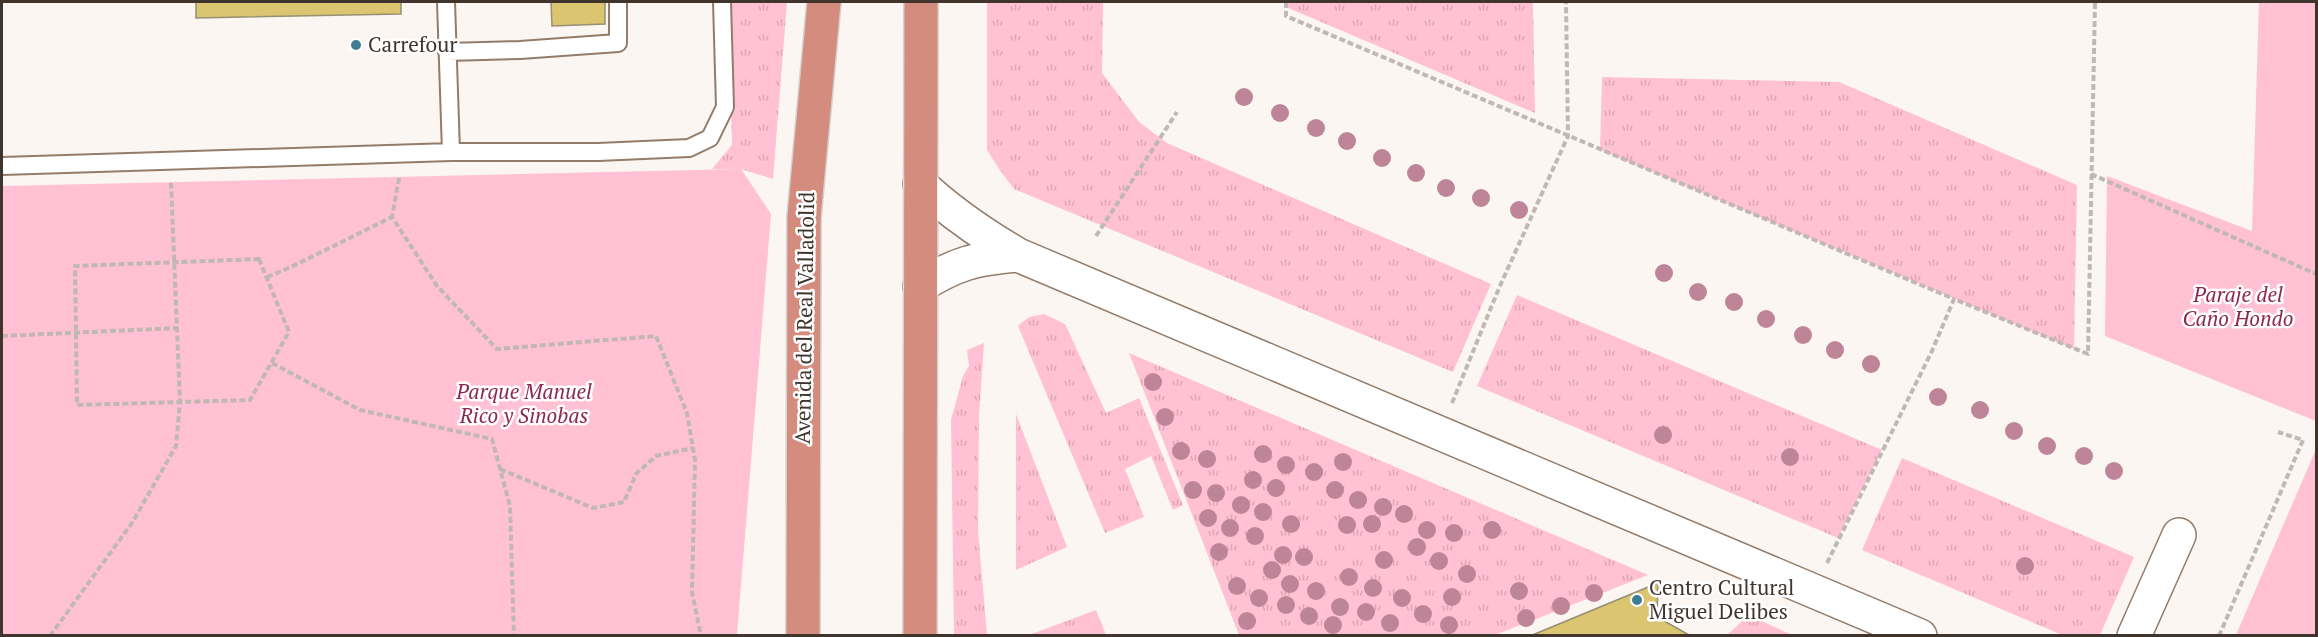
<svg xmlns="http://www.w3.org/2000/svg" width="2318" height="637" font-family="'PT Serif',serif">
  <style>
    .grass { fill: url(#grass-tufts) }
    .park { fill: #ffc1d3 }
    .building { fill: #dbc570; stroke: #979074; stroke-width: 1.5 }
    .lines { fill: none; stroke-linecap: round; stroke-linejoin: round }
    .service-casing { stroke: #937c69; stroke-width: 20 }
    .minor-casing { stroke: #937c69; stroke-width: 36 }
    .trunk-casing { stroke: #d5d3d1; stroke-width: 36 }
    .path { stroke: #bfb8b3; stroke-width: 4; stroke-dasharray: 6 3; stroke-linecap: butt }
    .service { stroke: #fff; stroke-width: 16 }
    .minor { stroke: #fff; stroke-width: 33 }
    .trunk { stroke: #d48c7e; stroke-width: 33 }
    .tree { fill: #be8599 }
    .poi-dot { fill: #3f7d92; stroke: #fff; stroke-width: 2 }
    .labels { text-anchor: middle; stroke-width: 5; stroke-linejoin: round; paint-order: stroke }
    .poi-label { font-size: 21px; fill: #3f352d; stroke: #fff; text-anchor: start }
    .park-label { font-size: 21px; font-style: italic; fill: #8c2951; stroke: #fff }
    .street-label { font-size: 21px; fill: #3f352d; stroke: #fff }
  </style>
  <defs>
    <pattern id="grass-tufts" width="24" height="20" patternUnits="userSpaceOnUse" patternTransform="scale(1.5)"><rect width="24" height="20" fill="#ffc1d3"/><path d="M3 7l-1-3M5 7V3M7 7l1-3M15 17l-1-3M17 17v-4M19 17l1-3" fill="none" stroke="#dca6b5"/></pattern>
  </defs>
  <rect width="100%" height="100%" fill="#fbf6f2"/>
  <path class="grass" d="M728 2H787L773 179 741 169H712L732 145Z
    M1286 2 1533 3 1535 113 1286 7Z
    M987 3H1103L1102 73 1139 122 1167 143 1491 284 1453 372 1014 189 999 169 987 150Z
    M1602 77 1839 82 2077 185 2074 349 1600 150Z
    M1517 295 1882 450 1838 538 1477 386Z
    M1044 314 1065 324 1106 413 1139 398 1183 505 1173 510 1151 456 1125 469 1144 517 1105 533 1018 326 1029 317Z
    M984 343 979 416 978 531 987 635H954L951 420 963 376 969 366 967 350Z
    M1129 353 1648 575 1495 635H1239Z
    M1016 414 1067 547 1016 570Z
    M1902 458 2134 557 2100 635H2062L1862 550Z
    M1096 610 1106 635H1029Z
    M1749 615 1792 635H1727Z"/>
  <path class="park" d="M2259 2H2316V421L2105 336 2107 176 2252 231Z
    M741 169 771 214 737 635H2V186Z
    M2316 449V635H2236Z"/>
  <path class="building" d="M196 2H401V14L196 18Z
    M551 2H605V24L552 26Z
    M1658 583 1657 617 1691 636H1530Z"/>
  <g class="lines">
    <defs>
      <path id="service" d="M446 2 451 152
        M447 52 520 50 618 43V2
        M2 166 451 152H598L689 148 710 138 725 107 722 2"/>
      <path id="minor" d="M920 184C950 212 982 234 1018 255L1920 636
        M920 286C957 263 974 259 1018 255
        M2134 636 2179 535"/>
      <path id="trunk" d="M803 636 804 217 824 2
        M920 636 921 2"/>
    </defs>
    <use href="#service" class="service-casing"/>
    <use href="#minor" class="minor-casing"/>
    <use href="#trunk" class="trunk-casing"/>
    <path class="path" d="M1286 2V16L1954 299
      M2091 174 2316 274
      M399 178 392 217 437 286 497 349 656 336 687 413 695 460 692 592 701 636
      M1096 236 1177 112
      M259 259 289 332 250 400 77 405 75 266Z
      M267 277 291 267 392 217
      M2 336 178 328
      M272 363 360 410 492 439 510 506 514 636
      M1452 403 1499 288 1568 136 1566 2
      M500 469 593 508 624 502 636 474 656 456 693 448
      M1827 563 1932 351 1954 299 2088 354 2095 2
      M50 636 132 523 176 446 180 402 171 183
      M2219 636 2303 440 2278 432"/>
    <use href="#service" class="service"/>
    <use href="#minor" class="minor"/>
    <use href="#trunk" class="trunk"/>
  </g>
  <g class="tree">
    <circle cx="1244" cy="97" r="9"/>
    <circle cx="1280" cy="113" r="9"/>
    <circle cx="1316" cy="128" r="9"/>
    <circle cx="1347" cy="141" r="9"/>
    <circle cx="1382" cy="158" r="9"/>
    <circle cx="1416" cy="173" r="9"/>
    <circle cx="1446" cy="188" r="9"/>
    <circle cx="1481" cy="198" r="9"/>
    <circle cx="1519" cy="210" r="9"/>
    <circle cx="1664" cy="273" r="9"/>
    <circle cx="1698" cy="292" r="9"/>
    <circle cx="1734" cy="302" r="9"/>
    <circle cx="1766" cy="319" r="9"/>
    <circle cx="1803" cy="335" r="9"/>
    <circle cx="1835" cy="350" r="9"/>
    <circle cx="1871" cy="364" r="9"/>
    <circle cx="1153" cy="382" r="9"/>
    <circle cx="1938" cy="397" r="9"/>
    <circle cx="1980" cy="410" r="9"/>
    <circle cx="1165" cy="417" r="9"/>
    <circle cx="2014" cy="431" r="9"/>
    <circle cx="1663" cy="435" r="9"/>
    <circle cx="2047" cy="446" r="9"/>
    <circle cx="1181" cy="451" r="9"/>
    <circle cx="1263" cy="454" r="9"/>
    <circle cx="2084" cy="456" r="9"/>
    <circle cx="1790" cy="457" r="9"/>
    <circle cx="1207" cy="459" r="9"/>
    <circle cx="1343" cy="462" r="9"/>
    <circle cx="1286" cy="465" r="9"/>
    <circle cx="2114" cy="471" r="9"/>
    <circle cx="1314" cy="472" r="9"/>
    <circle cx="1253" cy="480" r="9"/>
    <circle cx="1276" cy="488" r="9"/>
    <circle cx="1193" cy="490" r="9"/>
    <circle cx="1335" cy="490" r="9"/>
    <circle cx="1216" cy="493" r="9"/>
    <circle cx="1358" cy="500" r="9"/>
    <circle cx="1241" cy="505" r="9"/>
    <circle cx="1383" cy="507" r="9"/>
    <circle cx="1263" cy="512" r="9"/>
    <circle cx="1404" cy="514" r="9"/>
    <circle cx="1208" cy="518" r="9"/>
    <circle cx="1291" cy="524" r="9"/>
    <circle cx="1372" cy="524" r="9"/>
    <circle cx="1347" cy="525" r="9"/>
    <circle cx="1230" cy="528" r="9"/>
    <circle cx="1427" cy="530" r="9"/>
    <circle cx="1492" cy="530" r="9"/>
    <circle cx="1454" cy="533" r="9"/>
    <circle cx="1255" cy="536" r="9"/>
    <circle cx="1417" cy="547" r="9"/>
    <circle cx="1219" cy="552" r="9"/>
    <circle cx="1283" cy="555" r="9"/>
    <circle cx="1304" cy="557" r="9"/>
    <circle cx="1384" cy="560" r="9"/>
    <circle cx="1439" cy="561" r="9"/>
    <circle cx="2025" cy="566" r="9"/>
    <circle cx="1272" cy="570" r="9"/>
    <circle cx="1467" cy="574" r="9"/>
    <circle cx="1349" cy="577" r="9"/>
    <circle cx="1290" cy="584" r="9"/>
    <circle cx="1237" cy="586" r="9"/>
    <circle cx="1373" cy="588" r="9"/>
    <circle cx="1316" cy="591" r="9"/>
    <circle cx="1519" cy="591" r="9"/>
    <circle cx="1594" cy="593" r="9"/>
    <circle cx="1452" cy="597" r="9"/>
    <circle cx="1259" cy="598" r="9"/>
    <circle cx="1402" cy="598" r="9"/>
    <circle cx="1286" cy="605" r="9"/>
    <circle cx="1561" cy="606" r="9"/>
    <circle cx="1340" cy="607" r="9"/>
    <circle cx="1366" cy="612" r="9"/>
    <circle cx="1423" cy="614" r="9"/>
    <circle cx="1309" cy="616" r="9"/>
    <circle cx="1526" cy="618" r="9"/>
    <circle cx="1247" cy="621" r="9"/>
    <circle cx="1390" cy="623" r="9"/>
    <circle cx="1333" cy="625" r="9"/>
    <circle cx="1449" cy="625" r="9"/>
  </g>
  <g class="poi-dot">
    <circle cx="356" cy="45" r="6"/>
    <circle cx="1637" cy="600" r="6"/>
  </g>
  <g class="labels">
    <g class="poi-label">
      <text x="368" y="52">Carrefour</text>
      <text x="1649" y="595">Centro Cultural<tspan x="1649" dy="24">Miguel Delibes</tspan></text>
    </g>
    <g class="park-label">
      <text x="2238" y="302">Paraje del<tspan x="2238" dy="24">Caño Hondo</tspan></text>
      <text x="524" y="399">Parque Manuel<tspan x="524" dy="24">Rico y Sinobas</tspan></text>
    </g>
    <g class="street-label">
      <text transform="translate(805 318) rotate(-89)" y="7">Avenida del Real Valladolid</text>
    </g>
  </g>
  <rect width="2318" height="637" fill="none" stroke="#3f352d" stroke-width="6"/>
</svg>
